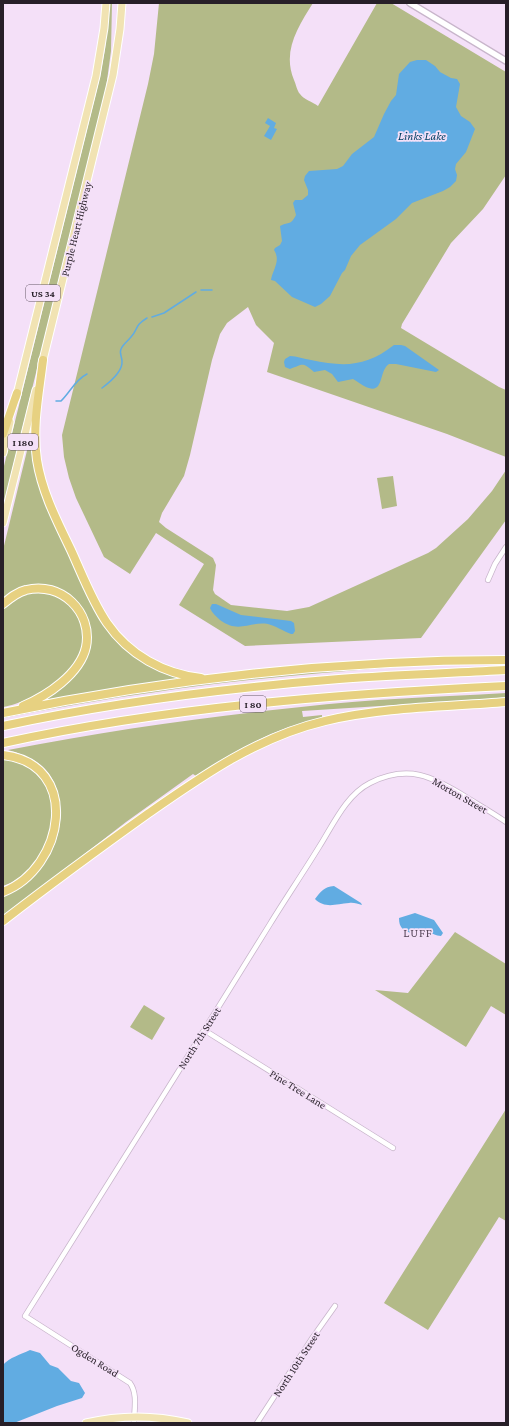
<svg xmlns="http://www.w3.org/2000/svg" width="509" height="1426" font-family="'Crimson Pro',serif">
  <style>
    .green { fill: #b3ba88 }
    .water { fill: #61ace2 }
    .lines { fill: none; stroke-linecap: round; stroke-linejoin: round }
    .stream { stroke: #61ace2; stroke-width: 1.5 }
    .minor-casing { stroke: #c8b5cb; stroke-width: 6 }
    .tertiary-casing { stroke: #c8b5cb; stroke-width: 8 }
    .primary-casing { stroke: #fff; stroke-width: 9 }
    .motorway-casing { stroke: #fff; stroke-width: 10 }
    .minor { stroke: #fff; stroke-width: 4.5 }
    .tertiary { stroke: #fff; stroke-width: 5.5 }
    .primary { stroke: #f1e3b3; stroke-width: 7 }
    .motorway { stroke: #e7d181; stroke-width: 8 }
    .labels { text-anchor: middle; stroke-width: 3.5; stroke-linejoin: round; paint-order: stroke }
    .shield { fill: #f4e0f8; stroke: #645966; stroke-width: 1 }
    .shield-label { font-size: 10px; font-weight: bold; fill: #271f28 }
    .street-label { font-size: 11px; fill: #271f28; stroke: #f4e0f8 }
    .water-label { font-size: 12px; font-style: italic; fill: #003f63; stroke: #f4e0f8 }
    .neighbourhood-label { font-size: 12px; letter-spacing: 1px; fill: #544457; stroke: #f4e0f8 }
  </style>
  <rect width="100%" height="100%" fill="#f4e0f8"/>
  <path class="green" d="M110 3H112L111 51 106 88 3 507V470L100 77 105 49Z
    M159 3H313C298 27 282 51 294 80 296 84 297 91 300 94 303 99 313 102 318 106L377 3H391L506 72V175L483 209 451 243 402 324 401 328 499 387 506 390V457L447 434 267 372 274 343 256 325 248 307 227 323 220 334 212 360 190 455 184 476 162 513 159 522 166 528 213 558 216 565 213 590 215 594 231 605 287 611 309 607 428 553 436 548 468 519 492 491 506 470V520L421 638 245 646 179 605 204 564 156 533 130 574 104 557 76 498 69 478 64 457 62 435 148 84 154 54Z
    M32 430 43 495 116 636 182 678 44 700 43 699 69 680 91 634 89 622 85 613 76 601 68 594 56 588 44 585 3 600V550Z
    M393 476 397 506 382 509 377 478Z
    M35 592C52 592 58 594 70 606 78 613 80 620 82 630 90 670 36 701 3 707V609C11 599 23 594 35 592Z
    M397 665V667C316 673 236 680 156 692 105 699 54 708 3 718V715L131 692 295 671Z
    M506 693V698L302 711 303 717 322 715V718C312 722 300 724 289 727 257 739 224 757 196 776L193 774 126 822 3 917V894C49 881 76 819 51 777 42 761 24 755 8 750 105 731 203 717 301 707 369 699 438 697 506 693Z
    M3 758C16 761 32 766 41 777 68 811 43 873 3 886Z
    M455 932 506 964V1015L491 1006 466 1047 375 990 408 993Z
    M144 1005 165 1018 152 1040 130 1027Z
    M506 1109V1221L499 1217 428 1330 384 1303Z"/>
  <path class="water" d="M417 60H426L435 66 440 72 451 78 457 79 460 84 456 107 461 116 470 122 475 129 466 152 456 164 455 169 457 175 456 181 450 187 443 191 412 203 396 219 360 245 351 256 345 270 342 273 330 296 321 304 315 307 292 297 275 281 271 280C273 269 281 261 274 250L275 248 280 245 282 241 280 226C290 221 290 226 296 215L293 203 295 200H302L308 195V190L304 180 305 176 309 171 337 169 343 166 352 154 374 137 384 114 391 101 396 95 399 74 410 62Z
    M268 118 276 123 274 128 277 129 271 140 264 136 270 126 265 123Z
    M394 345H401L405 346 439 370 436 372 396 364H389C378 371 385 397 364 386 360 384 357 381 353 379L338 382 332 374 325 370 314 372C301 361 303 365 290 369L285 367 284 362 285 359 290 356C297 356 304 359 311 360 344 367 366 367 394 345Z
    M212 604H216L241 615 291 621 294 623 295 631 293 634H291C283 631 276 626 268 624 249 621 239 634 220 620 216 616 212 613 210 608Z
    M334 886 361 903 362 905C358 904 353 902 349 903 336 904 325 909 315 899 321 891 324 887 334 886Z
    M415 913 434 920 443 933 441 936C426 935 429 923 411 933 403 930 399 928 399 918Z
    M30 1350 40 1353 50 1365 58 1368 71 1381 79 1383 85 1393 82 1398 57 1406 14 1423H3V1365C10 1357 20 1355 30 1350Z"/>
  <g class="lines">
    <path class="stream" d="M201 290H212
      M152 317 164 313 196 292
      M102 388C110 382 123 371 122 361 122 357 119 353 121 349 123 344 128 341 131 337 139 328 134 326 147 318
      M56 401H61C71 391 75 380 87 374"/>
    <defs>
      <path id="minor" d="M488 580 495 564 506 547
        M204 1030 393 1148
        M134 1423C134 1410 138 1394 130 1383L25 1316C107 1186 189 1055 270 924 286 898 303 873 319 847 333 825 346 795 370 783 408 764 432 776 466 797 479 805 493 813 506 822
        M257 1423 313 1337 335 1306"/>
      <path id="tertiary" d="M410 3 506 61"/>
      <path id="primary" d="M42 364 113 75 120 29 122 3
        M16 398 96 76 104 28 106 3
        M3 453 10 422
        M3 523 36 390
        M86 1423C120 1415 154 1415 188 1423"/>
      <path id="motorway" d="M43 360C39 393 32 427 37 460 42 492 57 521 71 550 82 574 92 601 107 623 129 655 164 674 201 678
        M3 434 17 393
        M3 604C10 598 17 592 26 590 61 581 93 612 86 647 80 674 47 696 23 706
        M3 713C168 679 337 660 506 660
        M3 726C114 702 227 688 339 679 395 675 450 673 506 670
        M3 743C168 707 337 694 506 686
        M3 755C82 764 65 868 3 892
        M3 921C51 884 100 848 149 813 205 774 258 737 325 721 384 707 446 707 506 702"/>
    </defs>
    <use href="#minor" class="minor-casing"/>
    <use href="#tertiary" class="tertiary-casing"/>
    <use href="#primary" class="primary-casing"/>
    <use href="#motorway" class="motorway-casing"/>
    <use href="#minor" class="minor"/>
    <use href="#tertiary" class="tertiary"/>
    <use href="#primary" class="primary"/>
    <use href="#motorway" class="motorway"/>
  </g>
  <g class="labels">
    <g class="shield">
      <rect x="26" y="285" width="34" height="16" rx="3"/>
      <rect x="8" y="434" width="30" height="16" rx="3"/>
      <rect x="240" y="696" width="26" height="16" rx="3"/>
    </g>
    <g class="shield-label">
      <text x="43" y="297">US 34</text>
      <text x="23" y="446">I 180</text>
      <text x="253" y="708">I 80</text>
    </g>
    <g class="street-label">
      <text transform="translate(76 229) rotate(-76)" y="4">Purple Heart Highway</text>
      <text transform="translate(460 795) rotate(30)" y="4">Morton Street</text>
      <text transform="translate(199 1038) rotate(-58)" y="4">North 7th Street</text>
      <text transform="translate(298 1089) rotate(32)" y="4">Pine Tree Lane</text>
      <text transform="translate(95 1360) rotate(32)" y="4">Ogden Road</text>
      <text transform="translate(296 1364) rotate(-57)" y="4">North 10th Street</text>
    </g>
    <g class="water-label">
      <text x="422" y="140">Links Lake</text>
    </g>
    <g class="neighbourhood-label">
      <text x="418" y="937">LUFF</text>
    </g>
  </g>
  <rect width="509" height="1426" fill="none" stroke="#271f28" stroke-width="8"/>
</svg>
